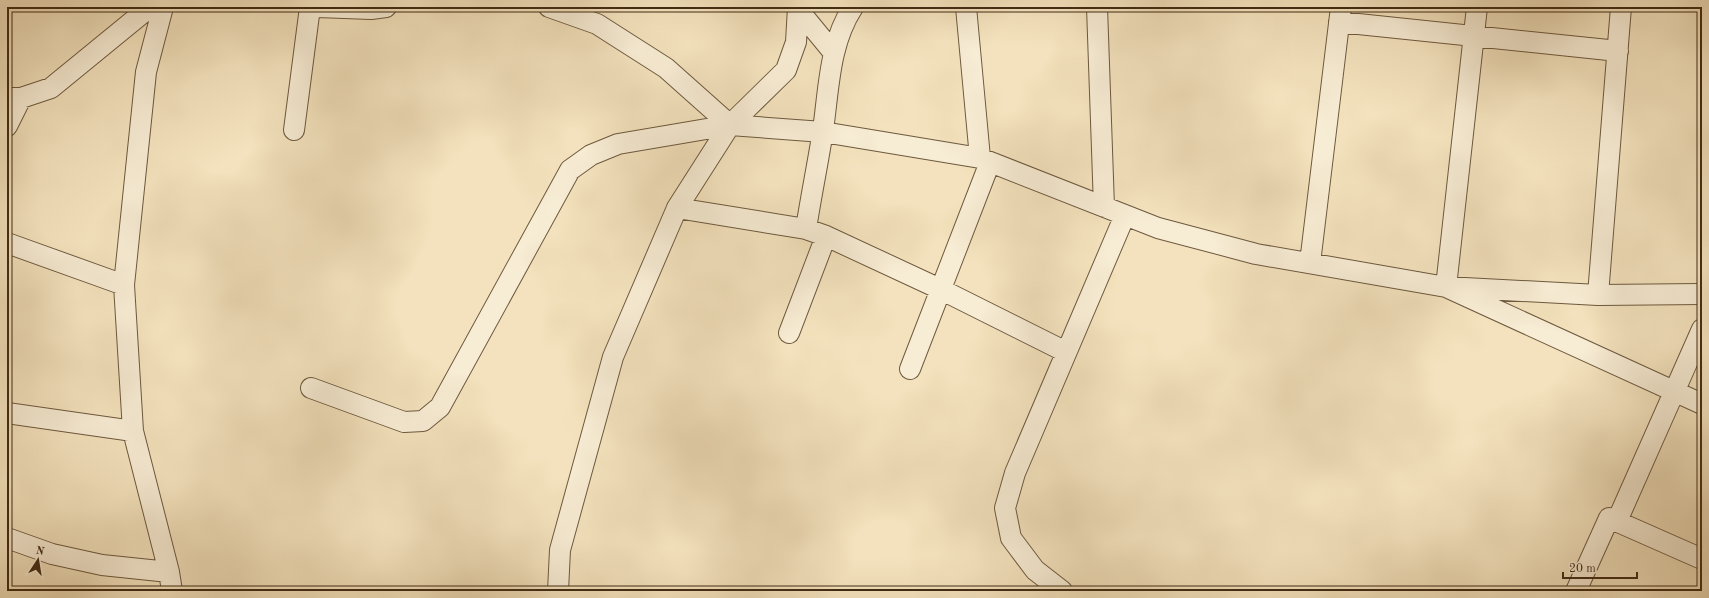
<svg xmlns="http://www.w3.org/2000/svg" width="1709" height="598" font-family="'Old Standard TT',serif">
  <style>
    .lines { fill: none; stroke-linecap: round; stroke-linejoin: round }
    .minor-casing { stroke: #6e593e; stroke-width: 22 }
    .minor { stroke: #f7ecd4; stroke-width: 20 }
  </style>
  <rect width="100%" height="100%" fill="#f3e2bd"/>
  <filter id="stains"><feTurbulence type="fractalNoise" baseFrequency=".005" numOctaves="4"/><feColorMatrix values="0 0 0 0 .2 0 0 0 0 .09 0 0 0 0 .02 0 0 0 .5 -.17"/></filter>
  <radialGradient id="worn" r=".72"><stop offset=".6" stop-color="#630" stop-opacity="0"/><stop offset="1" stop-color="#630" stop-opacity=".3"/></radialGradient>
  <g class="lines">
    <defs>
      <path id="minor" d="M163 7 146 72 124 285 133 431 169 572 172 591
        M317 7 371 9 386 7
        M549 7 597 24 666 68 730 125 823 132 980 158 1158 228 1256 254 1446 287 1598 295 1702 294
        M796 7 833 52
        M966 7 980 158
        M1097 7 1104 207
        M1477 7 1446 287 1702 404
        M1339 22 1618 51
        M7 98H21L51 88 150 7
        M7 126 21 98
        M294 130 310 7
        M677 208 806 229 826 236 940 289 1066 352
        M806 229C811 196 818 163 823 130 829 88 829 44 853 7
        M7 243 124 285
        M1310 263 1341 7
        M1598 295 1621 7
        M789 333 826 236
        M910 369 990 162
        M311 388 404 422 423 421 440 407 570 170 591 155 618 144 730 125
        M7 413 133 431
        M1617 521 1702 329
        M7 538 52 554 102 565 169 572
        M558 591 560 550 613 357 677 208 730 125 786 70 796 42 798 7
        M1062 591 1035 570 1011 538 1005 508 1015 473 1125 215
        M1576 591 1609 518 1702 559"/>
    </defs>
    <use href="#minor" class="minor-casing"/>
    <use href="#minor" class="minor"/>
  </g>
  <rect width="1709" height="598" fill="none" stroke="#f3e2bd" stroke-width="24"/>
  <rect x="8" y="8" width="1693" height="582" fill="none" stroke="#412b14" stroke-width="2"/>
  <rect x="12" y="12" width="1685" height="574" fill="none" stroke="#412b14"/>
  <g transform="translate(38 560) rotate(12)" stroke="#f7ecd4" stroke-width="3" paint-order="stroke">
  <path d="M0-3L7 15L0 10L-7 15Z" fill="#412b14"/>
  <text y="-6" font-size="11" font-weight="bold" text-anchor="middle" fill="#412b14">N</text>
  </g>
  <path d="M1563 572v6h74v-6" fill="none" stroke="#412b14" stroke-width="2"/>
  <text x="1569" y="572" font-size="12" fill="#412b14" stroke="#f7ecd4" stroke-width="3" paint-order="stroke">20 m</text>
  <rect width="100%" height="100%" filter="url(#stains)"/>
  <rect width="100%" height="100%" fill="url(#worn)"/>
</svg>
